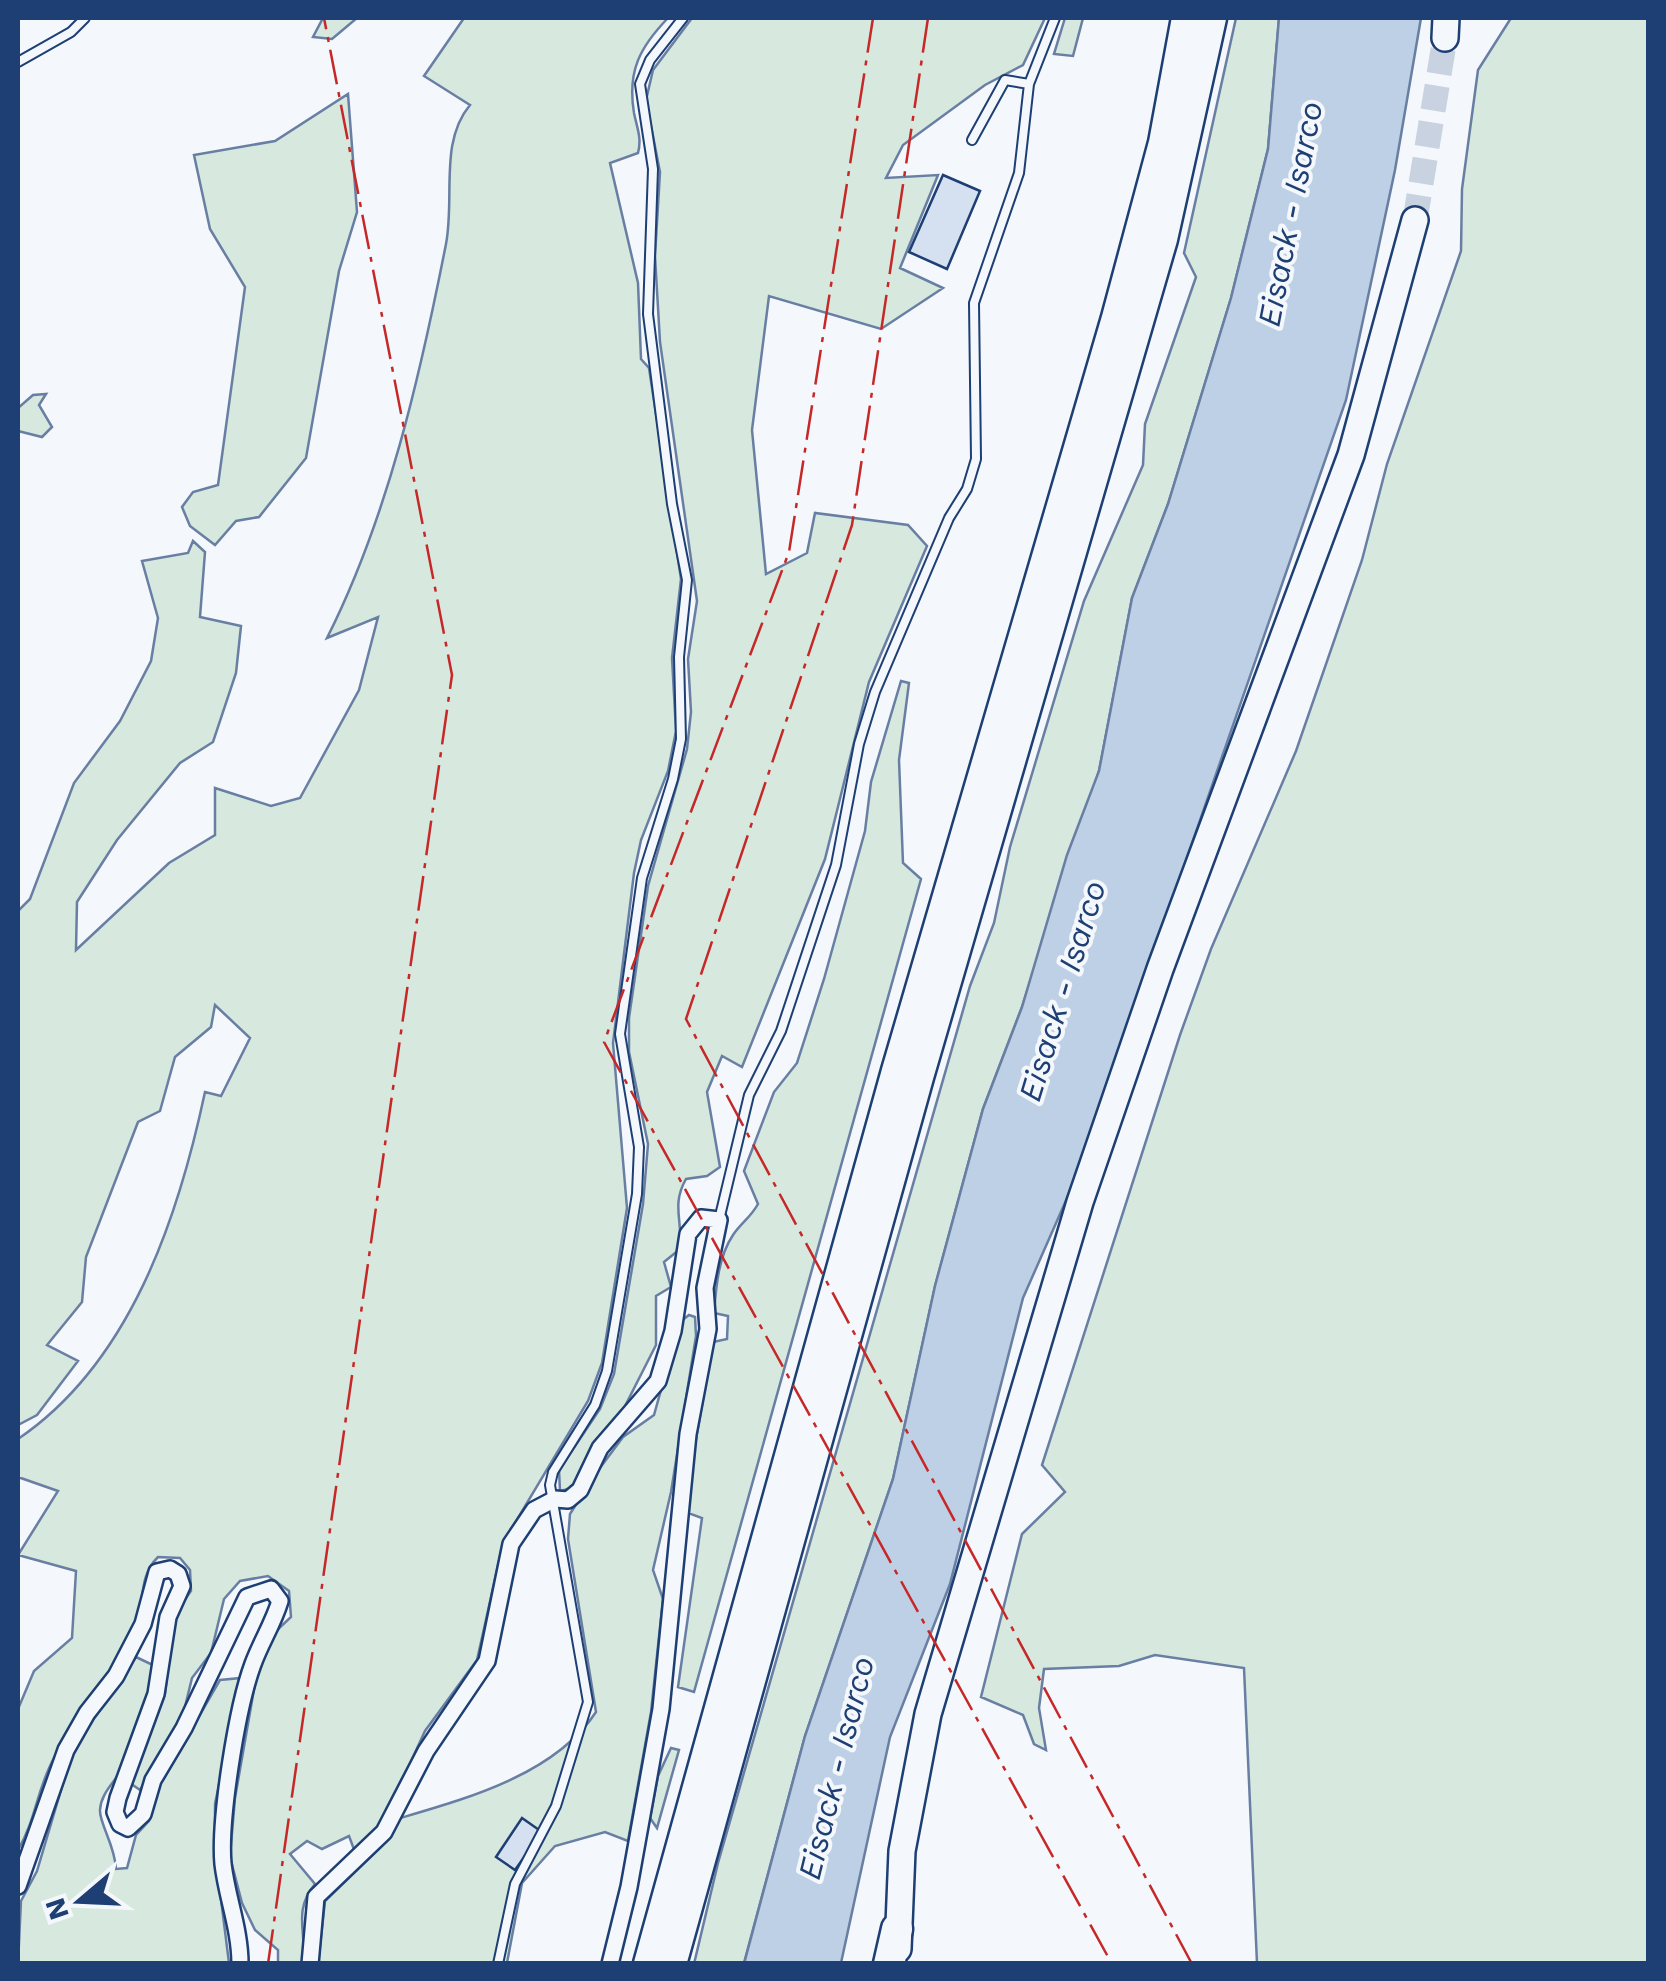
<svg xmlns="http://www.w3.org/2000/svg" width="1666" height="1981" font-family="'Work Sans',sans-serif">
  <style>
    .green { fill: #d7e8df; stroke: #687fa3; stroke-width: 2.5 }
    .water { fill: #bed0e5; stroke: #687fa3; stroke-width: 2.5 }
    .building { fill: #d5e0f0; stroke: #1d3f73; stroke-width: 2.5 }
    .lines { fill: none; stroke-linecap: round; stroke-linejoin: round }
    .primary-tunnel { stroke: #c9d2e0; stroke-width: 25; stroke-dasharray: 25 12; stroke-linecap: butt }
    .lane-casing { stroke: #1d3f73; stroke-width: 12 }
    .street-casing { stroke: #1d3f73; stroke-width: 20 }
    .primary-casing { stroke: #1d3f73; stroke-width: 30 }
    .highway-casing { stroke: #1d3f73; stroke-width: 35 }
    .lane { stroke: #f4f7fb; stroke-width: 8 }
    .street { stroke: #f4f7fb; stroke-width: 15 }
    .primary { stroke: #f4f7fb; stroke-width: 25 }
    .highway { stroke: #f4f7fb; stroke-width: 30 }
    .power { stroke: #c62828; stroke-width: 2.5; stroke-dasharray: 35 8 5 8; stroke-linecap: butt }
    .labels { text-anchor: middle; stroke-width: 8; stroke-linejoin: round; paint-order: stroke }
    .water-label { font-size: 32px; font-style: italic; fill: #1d3f73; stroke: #f4f7fb }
  </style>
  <rect width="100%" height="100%" fill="#f4f7fb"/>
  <path class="green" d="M323 18H357L332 39 313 37Z
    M464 18H668C640 47 627 71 634 113 637 128 642 138 638 153L610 163 638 283 641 359 649 368 681 579 672 658 676 731 668 771 641 840 634 873 613 1043 627 1208 602 1363 588 1401 503 1543 477 1660 425 1731 379 1831 355 1852 349 1836 322 1849 307 1841 290 1854 315 1884C293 1910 306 1932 304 1963H278V1950L255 1930 242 1903 230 1857 235 1798 259 1661 275 1632 291 1617 289 1591 268 1576 240 1581 224 1599 211 1653 192 1678 180 1727 140 1790 130 1783 165 1694 174 1615 191 1591 190 1570 180 1558 158 1557C137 1578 146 1603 135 1628 115 1675 78 1713 54 1758 37 1788 36 1820 18 1850V1709L34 1671 72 1638 76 1571 18 1555 58 1491 18 1477V1439C130 1363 178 1219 205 1092L221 1096 250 1038 215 1005 211 1027 175 1057 160 1111 138 1122 86 1257 82 1302 47 1345 78 1361 37 1415 18 1425V911L30 899 74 783 120 721 151 661 158 618 142 561 188 553 193 541 205 552 200 617 241 626 236 673 213 742 180 763 117 840 77 902 76 950 169 863 215 835V788L271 806 300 798 359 690 378 617 327 638C388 517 420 376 446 244 455 197 439 142 470 105L424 76Z
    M692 18H1045L1023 65 985 85 903 145 886 178 938 175 900 268 943 288 881 329 769 296 752 430 766 574 807 553 815 513 908 525 927 546 869 682 825 859 742 1067 722 1056 707 1092 720 1167 707 1176 686 1179C671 1205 683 1221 680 1249L664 1262 671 1287 656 1296V1345L624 1408 604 1433 573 1488 560 1491 559 1470 600 1409 614 1374 643 1204 648 1144 629 1052V1018L648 886 687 749 691 712 688 659 697 601 660 342 655 256 660 172 646 100 653 70Z
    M1065 18H1083L1073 56 1054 54Z
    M1236 18H1279L1268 149 1231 298 1168 504 1132 598 1099 771 1022 1007 983 1109 935 1286 893 1479 805 1736 744 1963 694 1964 718 1863 970 986 994 923 1010 847 1084 601 1143 465 1145 424 1196 277 1184 253Z
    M1511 18H1648V1963H1257L1244 1668 1155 1655 1119 1666 1044 1669 1039 1708 1046 1750 1034 1744 1023 1715 981 1697 1022 1534 1065 1492 1042 1465 1180 1035 1211 949 1296 751 1362 560 1387 464 1461 251 1462 189 1478 70Z
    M348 94 357 212 339 271 306 458 259 517 236 521 215 545 190 526 182 507 193 492 218 485 245 287 210 229 194 155 275 141Z
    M46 394 39 405 52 427 42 437 18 431V408L33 395Z
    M901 681 909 683 899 760 903 863 921 879 694 1692 678 1687 702 1518 688 1513 692 1462 713 1342 727 1339 728 1316 714 1313C716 1288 718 1257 733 1235 741 1223 751 1217 758 1204L744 1171 774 1092 797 1063 824 979 865 831 871 782Z
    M689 1315 695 1317 696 1336 671 1492 653 1570 663 1599 651 1712 628 1841 605 1832 555 1846 522 1883 507 1963 318 1964 325 1901 388 1840 397 1819C465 1799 555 1775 596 1712L568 1539 570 1514 594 1476 623 1437 654 1415 680 1322Z
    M136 1657 155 1666C150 1699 137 1732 125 1763 118 1780 101 1791 100 1810 99 1823 115 1845 116 1869L127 1868 136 1835 149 1821 154 1795 220 1680 241 1678 215 1804V1852L229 1963 18 1964 21 1901 37 1871 69 1763 80 1739Z
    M671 1748 679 1750 657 1828 650 1818 658 1776Z"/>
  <path class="water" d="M1279 18H1421L1395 170 1346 400 1075 1180 1023 1298 950 1584 890 1737 841 1963 744 1964 805 1736 893 1479 935 1286 983 1109 1022 1007 1067 855 1099 771 1132 598 1168 504 1231 298 1268 149Z"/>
  <path class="building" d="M943 175 980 191 947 269 909 252Z
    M522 1818 542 1832 515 1870 496 1857Z"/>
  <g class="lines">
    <path class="primary-tunnel" d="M1415 220 1445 38"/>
    <defs>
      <path id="lane" d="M18 62 71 32 85 18
        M972 140 1005 80 1029 84
        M719 1220 749 1095 781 1031 836 865 859 744 875 692 949 518 967 489 976 459 974 303 1019 173 1029 84 1055 18
        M498 1964 515 1884 556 1806 588 1702 550 1485 553 1472 595 1405 607 1371 637 1194 639 1147 620 1034 642 878 673 779 681 739 679 657 687 580 672 504 648 314 653 169 640 84 650 60 683 18"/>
      <path id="street" d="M18 1886 66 1750 87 1713 116 1676 143 1624 157 1572 170 1569 178 1574 182 1586 168 1617 156 1694 118 1798 115 1812 120 1824 128 1828 143 1814 153 1780 184 1728 247 1597 271 1589 280 1601C273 1624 261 1642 253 1664 237 1707 219 1820 223 1864 227 1898 240 1929 240 1964
        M310 1964 316 1897 384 1832 426 1751 487 1661 511 1544 534 1510 555 1499 568 1500 580 1490 600 1448 658 1381 673 1331 688 1234 701 1218 719 1220 705 1288 708 1329 688 1434 661 1709 629 1887 610 1964"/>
      <path id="primary" d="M1445 38 1446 18
        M898 1949 902 1851 928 1714 1080 1202 1160 969 1351 455 1415 220"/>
      <path id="highway" d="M649 1964 897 1071 1117 318 1164 143 1187 18
        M671 1964 918 1077 1162 239 1211 18
        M889 1964 897 1929"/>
    </defs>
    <use href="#lane" class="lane-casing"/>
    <use href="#street" class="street-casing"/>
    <use href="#primary" class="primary-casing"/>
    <use href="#highway" class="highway-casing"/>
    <use href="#lane" class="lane"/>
    <use href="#street" class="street"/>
    <use href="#primary" class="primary"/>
    <use href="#highway" class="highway"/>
    <path class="power" d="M873 18 789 552 604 1042 1112 1964
      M928 18 852 525 686 1019 1192 1964
      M268 1964 452 675 324 18"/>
  </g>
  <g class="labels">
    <g class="water-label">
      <text transform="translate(1290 214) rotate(-79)" y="11">Eisack - Isarco</text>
      <text transform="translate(1062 991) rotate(-73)" y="11">Eisack - Isarco</text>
      <text transform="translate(836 1768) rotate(-76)" y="11">Eisack - Isarco</text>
    </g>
  </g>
  <rect width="1666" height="1981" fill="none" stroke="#1d3f73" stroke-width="40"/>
  <g transform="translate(80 1901) rotate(251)" stroke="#f4f7fb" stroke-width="8" paint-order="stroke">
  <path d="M0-8L18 38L0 25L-18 38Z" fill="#1d3f73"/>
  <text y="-15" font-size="28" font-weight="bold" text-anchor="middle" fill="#1d3f73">N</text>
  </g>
</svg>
